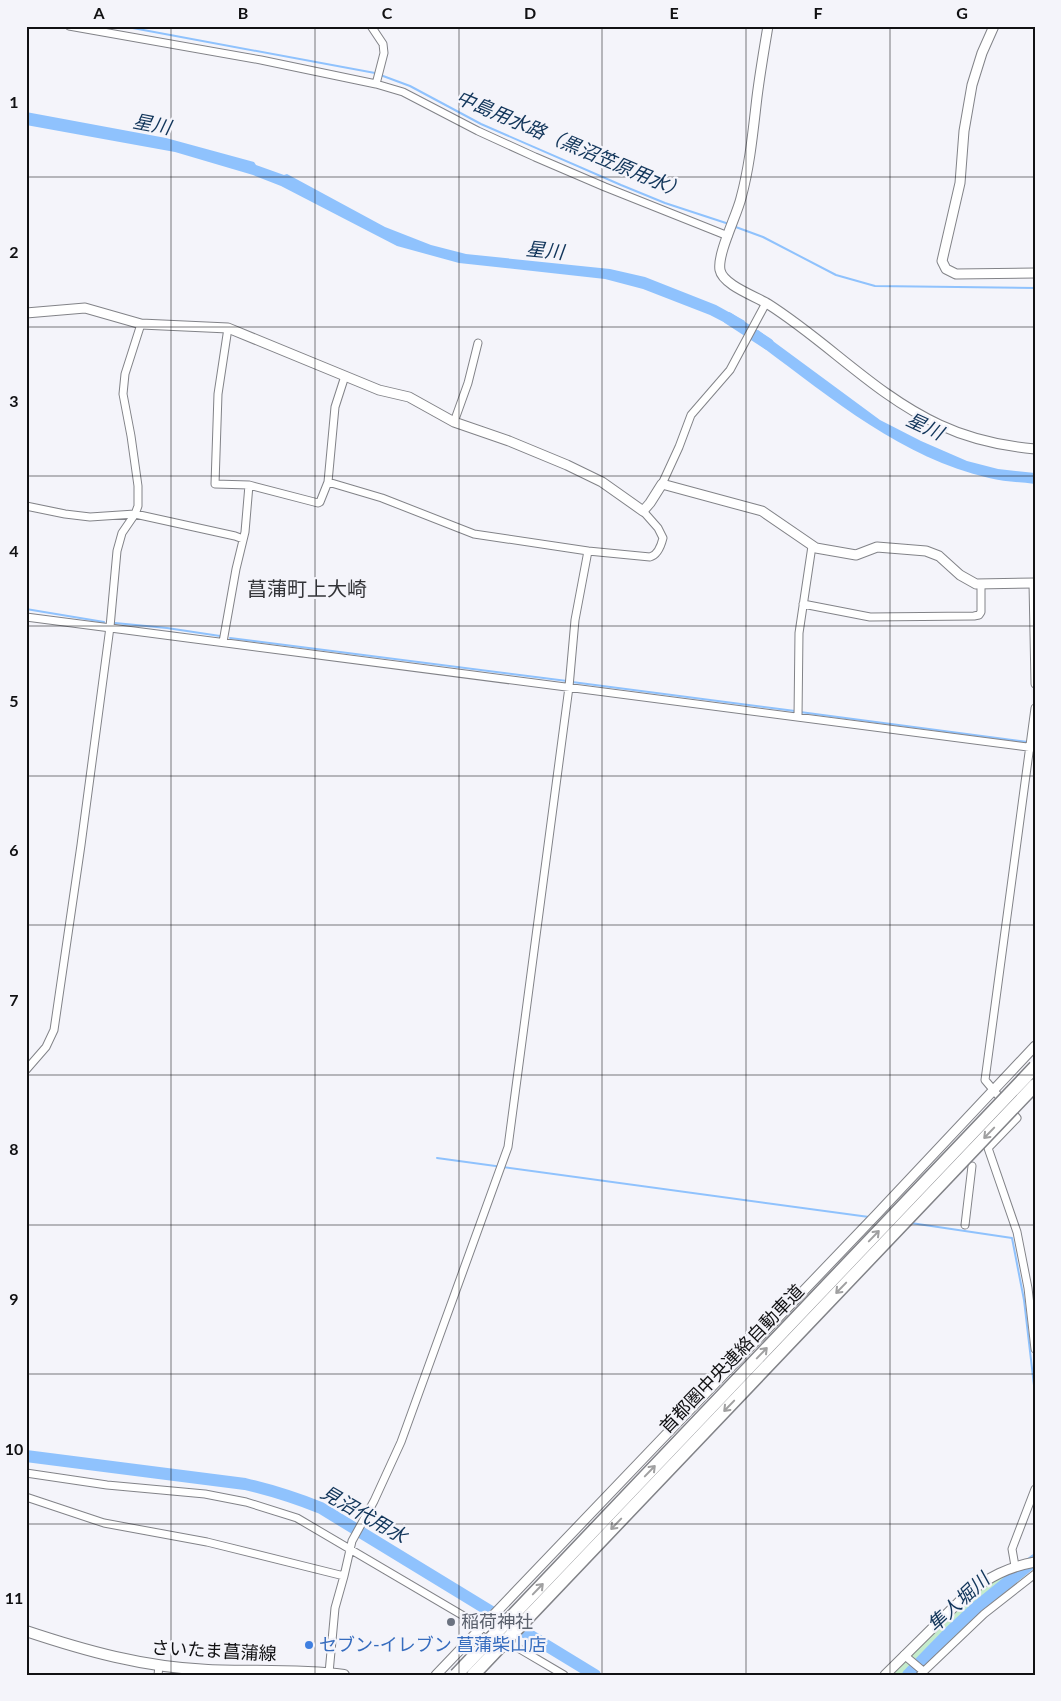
<svg xmlns="http://www.w3.org/2000/svg" width="1061" height="1701" font-family="Lato,'Noto Sans JP',sans-serif">
  <style>
    .green { fill: #c5eccb }
    .water { fill: #8fc2fd }
    .lines { fill: none; stroke-linecap: round; stroke-linejoin: round }
    .stream { stroke: #8fc2fd; stroke-width: 2 }
    .river { stroke: #8fc2fd; stroke-width: 12 }
    .minor-casing { stroke: #828388; stroke-width: 9 }
    .tertiary-casing { stroke: #828388; stroke-width: 11 }
    .primary-casing { stroke: #828388; stroke-width: 12 }
    .minor { stroke: #fff; stroke-width: 7 }
    .tertiary { stroke: #fff; stroke-width: 9 }
    .primary { stroke: #fff; stroke-width: 10 }
    .motorway-bridge-casing { stroke: #828388; stroke-width: 15; stroke-linecap: butt }
    .motorway-bridge { stroke: #fff; stroke-width: 12 }
    .oneway { stroke: #a0a0a1 }
    .grid { fill: none; stroke: #111113; stroke-width: 1; stroke-opacity: 0.55 }
    .worship-dot { fill: #6b7280; stroke: #f4f4fa; stroke-width: 2 }
    .shop-dot { fill: #3f7fe0; stroke: #f4f4fa; stroke-width: 2 }
    .labels { text-anchor: middle; stroke-width: 4.5; stroke-linejoin: round; paint-order: stroke }
    .street-label { font-size: 18px; fill: #111113; stroke: #f4f4fa }
    .worship-label { font-size: 18px; fill: #5b616d; stroke: #f4f4fa; text-anchor: start }
    .shop-label { font-size: 18px; fill: #366cbe; stroke: #f4f4fa; text-anchor: start }
    .water-label { font-size: 19px; font-style: italic; fill: #11355a; stroke: #f4f4fa }
    .quarter-label { font-size: 20px; fill: #333438; stroke: #f4f4fa }
    .neatline { fill: none; stroke: #111113; stroke-width: 2 }
    .grid-label { font-size: 16px; text-anchor: middle; font-weight: bold; fill: #111113 }
  </style>
  <rect width="100%" height="100%" fill="#f4f4fa"/>
  <path class="green" d="M1007 1575H1013L951 1627 904 1675H889L969 1598C980 1589 993 1579 1007 1575Z
    M1020 1575H1026L985 1607 916 1675H911L970 1616Z"/>
  <path class="water" d="M26 112 166 138 254 162 256 165 284 175 287 174 385 227 431 245 466 254 610 269 645 277 716 305 745 321 739 330 710 315 643 289 605 279 459 263 397 246 281 186 253 175 175 152 26 125Z
    M758 330 880 420 921 441 967 461 998 469 1035 473V484C1020 482 1004 482 989 478 899 457 826 394 753 340Z"/>
  <g class="lines">
    <path class="stream" d="M122 26 375 73 410 86 481 124 621 185 665 203 729 224
      M733 226 763 237 836 275 875 286 1035 288
      M26 609 104 622
      M115 623 167 628 220 636
      M230 638 567 681
      M572 682 795 711
      M800 712 1028 742
      M437 1158 869 1217
      M911 1223 1012 1238 1024 1300 1035 1394
      M1035 1470V1471"/>
    <path class="river" d="M728 318 768 344
      M26 1456 245 1484C271 1490 296 1498 321 1508L595 1675
      M908 1675 950 1632 978 1606 1035 1560"/>
    <defs>
      <path id="minor" d="M69 26 261 60 376 84 403 92 478 131 535 157 605 187 728 236
        M371 26 383 44 384 53 376 84
        M228 328 218 394 215 484 249 485 318 503 320 502 328 482 335 407 345 376
        M454 422 468 383 478 343
        M328 482 382 498 474 534 588 551 650 557C658 555 661 546 663 538L658 528 643 511
        M662 484 679 447 691 415 730 370 766 303
        M26 506 65 514 90 517 135 514 235 536 243 539
        M1033 583 1035 684
        M803 604 870 617 974 616 979 615 981 612V585
        M26 617 1035 748
        M223 642 236 569 245 532 249 485
        M1035 708 985 1080 1017 1118 988 1148 1017 1232 1028 1288 1035 1349
        M798 717 799 633 812 546
        M26 1070 46 1047 54 1030 81 845 110 627 117 551 122 533 135 514 138 506V486L131 436 123 394 125 374 141 324
        M965 1225 972 1166
        M26 1473 107 1485 205 1494 246 1502 297 1518 564 1675
        M26 1497 104 1523 207 1542 344 1576
        M1015 1566 1012 1549 1035 1489
        M904 1655 923 1671
        M329 1673 335 1608 344 1576 352 1541 374 1501 401 1442 508 1147 569 687 575 620 588 551
        M158 1675 159 1666
        M920 1675 984 1614 1035 1574"/>
      <path id="tertiary" d="M768 26C764 50 760 73 757 97 753 131 750 165 741 198 737 215 717 254 720 270 723 285 755 296 768 304 828 342 875 395 940 425 970 439 1002 446 1035 449
        M994 26 982 53 972 85 964 131 960 183 942 261 946 269 956 274 1035 273
        M26 313 85 308 141 324 228 328 379 390 409 397 454 422 509 441 567 465 602 482 643 511 650 503 662 484 762 511 816 548 856 555 877 547 926 551 939 556 960 575 976 584 1035 583
        M436 1675 877 1214 1035 1046
        M885 1675 967 1594C989 1577 1008 1567 1035 1562"/>
      <path id="primary" d="M26 1631C86 1651 143 1667 208 1670 253 1672 299 1669 344 1675"/>
    </defs>
    <use href="#minor" class="minor-casing"/>
    <use href="#tertiary" class="tertiary-casing"/>
    <use href="#primary" class="primary-casing"/>
    <use href="#minor" class="minor"/>
    <use href="#tertiary" class="tertiary"/>
    <use href="#primary" class="primary"/>
    <defs>
      <path id="motorway-bridge" d="M456 1675 1035 1067
        M473 1675 1035 1085"/>
    </defs>
    <use href="#motorway-bridge" class="motorway-bridge-casing"/>
    <use href="#motorway-bridge" class="motorway-bridge"/>
  </g>
  <defs><path id="oneway-shaft" d="M-6 0H5M1.5-3L5.5 0L1.5 3" fill="none" stroke-width="1.6" stroke-linecap="round" stroke-linejoin="round" transform="scale(1.25)"/></defs>
  <g class="oneway">
    <use href="#oneway-shaft" transform="translate(989 1133) rotate(134)"/>
    <use href="#oneway-shaft" transform="translate(874 1236) rotate(-46)"/>
    <use href="#oneway-shaft" transform="translate(841 1288) rotate(134)"/>
    <use href="#oneway-shaft" transform="translate(762 1353) rotate(-46)"/>
    <use href="#oneway-shaft" transform="translate(729 1406) rotate(134)"/>
    <use href="#oneway-shaft" transform="translate(650 1471) rotate(-46)"/>
    <use href="#oneway-shaft" transform="translate(616 1524) rotate(134)"/>
    <use href="#oneway-shaft" transform="translate(538 1589) rotate(-46)"/>
  </g>
  <path class="grid" d="M171 26V1675M315 26V1675M459 26V1675M602 26V1675M746 26V1675M890 26V1675M26 177H1035M26 327H1035M26 476H1035M26 626H1035M26 776H1035M26 925H1035M26 1075H1035M26 1225H1035M26 1374H1035M26 1524H1035"/>
  <circle class="worship-dot" cx="451" cy="1622" r="5"/>
  <circle class="shop-dot" cx="309" cy="1645" r="5"/>
  <g class="labels">
    <g class="street-label">
      <text transform="translate(732 1359) rotate(-46)" y="6">首都圏中央連絡自動車道</text>
      <text transform="translate(214 1651) rotate(3)" y="6">さいたま菖蒲線</text>
    </g>
    <g class="worship-label">
      <text x="461" y="1628">稲荷神社</text>
    </g>
    <g class="shop-label">
      <text x="319" y="1651">セブン-イレブン 菖蒲柴山店</text>
    </g>
    <g class="water-label">
      <text transform="translate(152 124) rotate(11)" y="7">星川</text>
      <text transform="translate(571 144) rotate(23)" y="7">中島用水路（黒沼笠原用水）</text>
      <text transform="translate(545 250) rotate(6)" y="7">星川</text>
      <text transform="translate(925 426) rotate(25)" y="7">星川</text>
      <text transform="translate(364 1514) rotate(30)" y="7">見沼代用水</text>
      <text transform="translate(958 1602) rotate(-43)" y="7">隼人堀川</text>
    </g>
    <g class="quarter-label">
      <text x="307" y="596">菖蒲町上大崎</text>
    </g>
  </g>
  <rect width="1061" height="1701" fill="none" stroke="#f4f4fa" stroke-width="55"/>
  <rect x="28" y="28" width="1006" height="1646" class="neatline"/>
  <g class="grid-label">
    <text x="99" y="19">A</text>
    <text x="243" y="19">B</text>
    <text x="387" y="19">C</text>
    <text x="530" y="19">D</text>
    <text x="674" y="19">E</text>
    <text x="818" y="19">F</text>
    <text x="962" y="19">G</text>
    <text x="14" y="108">1</text>
    <text x="14" y="258">2</text>
    <text x="14" y="407">3</text>
    <text x="14" y="557">4</text>
    <text x="14" y="707">5</text>
    <text x="14" y="856">6</text>
    <text x="14" y="1006">7</text>
    <text x="14" y="1155">8</text>
    <text x="14" y="1305">9</text>
    <text x="14" y="1455">10</text>
    <text x="14" y="1604">11</text>
  </g>
</svg>
